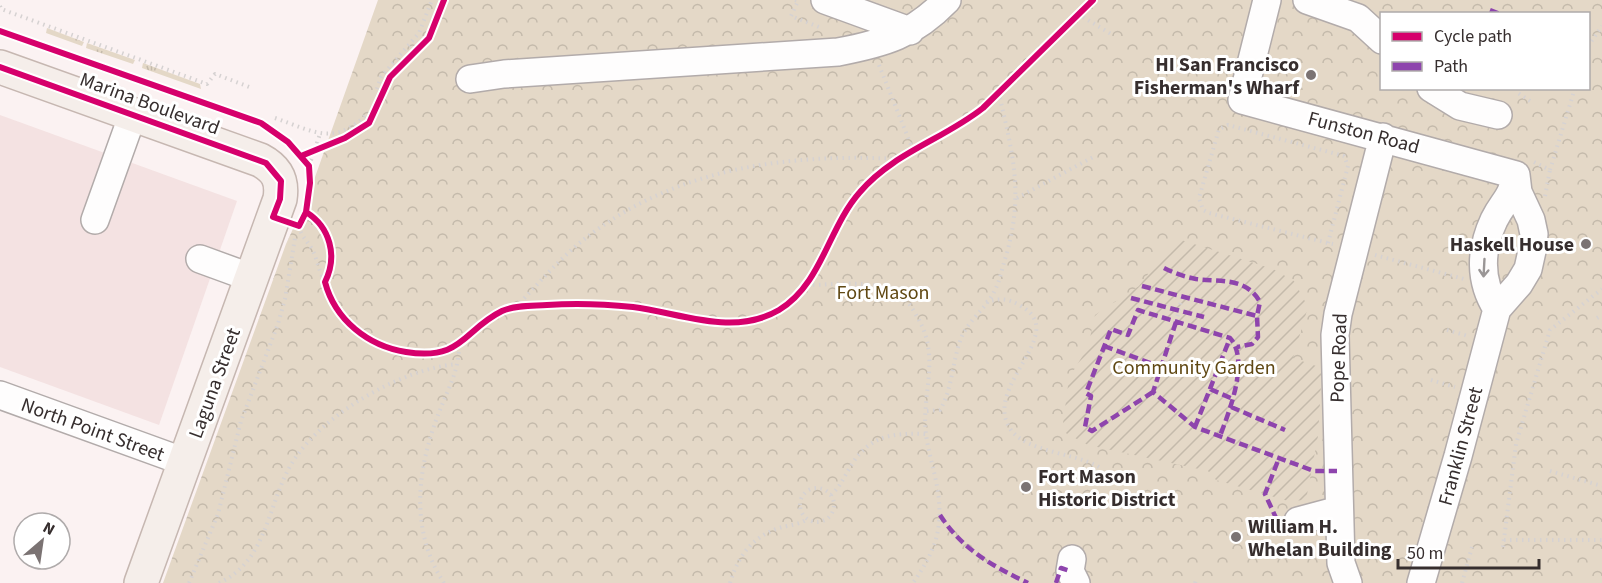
<svg xmlns="http://www.w3.org/2000/svg" width="1602" height="583" font-family="'Source Sans 3',sans-serif">
  <style>
    .built { fill: #f4e2e2 }
    .grass { fill: url(#grass-tufts) }
    .park { fill: url(#park-crowns); fill-rule: evenodd }
    .garden { fill: url(#garden-furrows) }
    .lines { fill: none; stroke-linecap: round; stroke-linejoin: round }
    .minor-casing { stroke: #b2abaa; stroke-width: 30 }
    .major-casing { stroke: #c6b7b1; stroke-width: 36 }
    .path { stroke: #d6d2d2; stroke-width: 4; stroke-dasharray: 1.5 4.5; stroke-linecap: butt }
    .minor { stroke: #fefdfd; stroke-width: 27 }
    .major { stroke: #f5eeea; stroke-width: 33 }
    .quiet { stroke: #8e44ad; stroke-width: 4.5; stroke-dasharray: 9 4.5; stroke-linecap: butt }
    .cycleway-casing { stroke: #fff; stroke-width: 10 }
    .cycleway { stroke: #d6006c; stroke-width: 6 }
    .oneway { stroke: #9a9696 }
    .poi-dot { fill: #7b7373; stroke: #fff; stroke-width: 2 }
    .labels { text-anchor: middle; stroke-width: 6; stroke-linejoin: round; paint-order: stroke }
    .poi-label { font-size: 20px; font-weight: bold; fill: #362e2e; stroke: #fff; text-anchor: end }
    .street-label { font-size: 20px; fill: #362e2e; stroke: #fff }
    .park-label { font-size: 20px; fill: #604813; stroke: #fff }
  </style>
  <defs>
    <pattern id="grass-tufts" width="24" height="20" patternUnits="userSpaceOnUse" patternTransform="scale(1.5)"><rect width="24" height="20" fill="#e4d8c7"/><path d="M3 7l-1-3M5 7V3M7 7l1-3M15 17l-1-3M17 17v-4M19 17l1-3" fill="none" stroke="#c4baab"/></pattern>
    <pattern id="park-crowns" width="20" height="18" patternUnits="userSpaceOnUse" patternTransform="scale(1.5)"><rect width="20" height="18" fill="#e4d8c7"/><path d="M2 6a3 3 0 1 1 6 0M12 15a3 3 0 1 1 6 0" fill="none" stroke="#c4baab"/></pattern>
    <pattern id="garden-furrows" width="10" height="10" patternUnits="userSpaceOnUse" patternTransform="scale(1.5)"><rect width="10" height="10" fill="#e4d8c7"/><path d="M-1 1l2-2M0 10L10 0M9 11l2-2" fill="none" stroke="#c4baab"/></pattern>
  </defs>
  <rect width="100%" height="100%" fill="#fbf2f2"/>
  <path class="built" d="M0 115 237 201 159 425 0 367Z"/>
  <path class="grass" d="M47 28 84 42 82 46 46 33Z
    M87 43 135 60 133 64 86 48Z
    M143 63 200 84 201 89 142 68Z"/>
  <path class="park" d="M378 0H1602V583H163L286 244 309 194ZM1382 14H1588V88H1382Z"/>
  <path class="garden" d="M1175 238 1273 269 1294 281 1308 307 1293 358 1322 368 1318 436 1306 500 1288 501 1216 480 1208 471 1088 445 1062 431 1069 378 1088 347 1095 315 1139 286Z"/>
  <g class="lines">
    <defs>
      <path id="minor" d="M825 0 910 31
        M1267 0 1242 100 1516 175
        M1307 0 1358 18 1382 40
        M470 79 504 74 838 52C885 43 913 35 947 0
        M1431 88 1460 106 1498 115
        M95 220 133 114
        M200 259 252 278
        M1497 309C1479 281 1480 250 1494 220 1504 200 1511 200 1516 175
        M0 395 185 462
        M1298 521 1339 510
        M1072 559 1070 571 1076 583
        M1348 583 1341 563 1335 335 1338 314 1383 137
        M1421 583 1458 456 1497 309 1519 284 1528 269 1532 251 1534 234 1531 220 1518 192 1516 175"/>
      <path id="major" d="M0 67 260 160C277 169 283 180 280 199L141 583"/>
    </defs>
    <use href="#minor" class="minor-casing"/>
    <use href="#major" class="major-casing"/>
    <path class="path" d="M795 0 798 1 791 16 819 27
      M0 6 1 9 207 84 215 74 252 88
      M1078 14 1111 34
      M1489 14 1490 10
      M1588 46 1602 26
      M879 65 913 150
      M1519 88 1518 93 1530 101
      M377 89 381 77 419 33 432 0
      M275 118C313 131 334 147 367 114
      M1534 162 1550 170 1575 88
      M309 166 320 134
      M1545 196 1550 170
      M1017 198 1095 156
      M299 226C301 237 308 241 313 251 318 262 319 272 325 282
      M1328 243 1348 166 1344 156 1228 125 1219 129 1199 198 1203 210 1209 213 1328 243 1333 244
      M1375 255 1464 279
      M807 285C837 285 881 277 905 299 911 305 916 315 920 322 940 360 921 395 926 435 931 467 944 496 938 530 935 549 924 567 913 583
      M986 302C1000 298 1008 298 1021 306 1071 334 980 387 1011 430 1027 452 1075 453 1099 467
      M516 307C536 286 555 264 577 245 669 169 783 153 899 159
      M1597 318 1602 315
      M1176 322 1182 297
      M1447 330 1468 336
      M1431 380 1455 387
      M927 411 940 410C953 388 952 360 962 336 970 319 986 308 994 292 1000 281 1002 268 1006 256 1024 194 1013 155 999 94
      M1550 471 1602 486
      M800 505a17 17 0 1 1 34 0a17 17 0 1 1-34 0Z
      M831 495C841 486 845 475 852 464 871 434 895 433 926 434
      M1504 540H1602
      M1503 547 1516 444 1550 330 1602 289
      M189 583 218 514 241 421 278 324 285 299 295 238
      M219 583C265 562 267 511 288 470 315 418 399 369 457 364
      M444 583C409 530 417 467 440 410 448 389 460 368 459 344
      M730 583C738 556 752 537 779 528 788 525 799 525 807 519
      M1195 583 1196 579
      M1462 583 1472 547"/>
    <use href="#minor" class="minor"/>
    <use href="#major" class="major"/>
    <path class="quiet" d="M1490 10 1500 14
      M1164 268C1174 273 1185 277 1196 279 1220 282 1246 277 1260 302L1257 316 1258 337 1252 344 1237 347
      M1142 286 1257 316
      M1131 298 1204 317
      M1176 322 1153 392 1195 427 1314 471H1337
      M1104 346 1161 367
      M1210 389 1233 399
      M1153 392 1092 431 1085 427 1091 396 1086 393 1111 329 1128 335 1138 310 1230 338C1250 360 1229 412 1220 436
      M1231 407 1285 430
      M1195 427 1230 338
      M940 515C962 549 992 566 1028 583
      M1277 520 1265 494 1279 458
      M1056 583 1061 568 1070 571"/>
    <defs>
      <path id="cycleway" d="M0 31 261 123 288 142 309 166 310 183 306 212 299 226 273 217 280 199 281 181 266 163 0 67
        M301 156 345 138 369 123 390 77 429 38 444 0
        M306 212C330 227 338 256 325 282 335 320 368 346 406 352 463 361 463 330 502 311 515 305 532 306 547 305 575 303 604 304 633 307 681 313 733 337 779 310 822 284 828 228 860 192 893 153 944 139 983 108L1093 0"/>
    </defs>
    <use href="#cycleway" class="cycleway-casing"/>
    <use href="#cycleway" class="cycleway"/>
  </g>
  <defs><path id="oneway-shaft" d="M-6 0H5M1.5-3L5.5 0L1.5 3" fill="none" stroke-width="1.6" stroke-linecap="round" stroke-linejoin="round" transform="scale(1.5)"/></defs>
  <use class="oneway" href="#oneway-shaft" transform="translate(1484 268) rotate(93)"/>
  <g class="poi-dot">
    <circle cx="1311" cy="75" r="6"/>
    <circle cx="1586" cy="244" r="6"/>
    <circle cx="1026" cy="487" r="6"/>
    <circle cx="1236" cy="537" r="6"/>
  </g>
  <g class="labels">
    <g class="poi-label">
      <text x="1299" y="71">HI San Francisco<tspan x="1299" dy="23">Fisherman's Wharf</tspan></text>
      <text x="1574" y="251">Haskell House</text>
      <text x="1038" y="483" text-anchor="start">Fort Mason<tspan x="1038" dy="23">Historic District</tspan></text>
      <text x="1248" y="533" text-anchor="start">William H.<tspan x="1248" dy="23">Whelan Building</tspan></text>
    </g>
    <g class="street-label">
      <text transform="translate(150 103) rotate(20)" y="7">Marina Boulevard</text>
      <text transform="translate(1364 132) rotate(15)" y="7">Funston Road</text>
      <text transform="translate(1338 358) rotate(-88)" y="7">Pope Road</text>
      <text transform="translate(214 383) rotate(-70)" y="7">Laguna Street</text>
      <text transform="translate(93 429) rotate(20)" y="7">North Point Street</text>
      <text transform="translate(1460 446) rotate(-75)" y="7">Franklin Street</text>
    </g>
    <g class="park-label">
      <text x="883" y="299">Fort Mason</text>
      <text x="1194" y="374">Community Garden</text>
    </g>
  </g>
  <rect x="1380" y="12" width="210" height="78" fill="#ffffff" stroke="#afabab" stroke-width="1.5"/>
  <rect x="1392" y="32" width="30" height="9" fill="#d6006c" stroke="#afabab" stroke-width="1.5"/>
  <text x="1434" y="42" font-size="18" fill="#362e2e">Cycle path</text>
  <rect x="1392" y="62" width="30" height="9" fill="#8e44ad" stroke="#afabab" stroke-width="1.5"/>
  <text x="1434" y="72" font-size="18" fill="#362e2e">Path</text>
  <g transform="translate(42 541) rotate(29)"><circle r="28" fill="#ffffff" stroke="#afabab" stroke-width="1.5"/>
  <path d="M0-4.5L10 22L0 15L-10 22Z" fill="#7b7373"/>
  <text y="-9" font-size="16" font-weight="bold" text-anchor="middle" fill="#362e2e">N</text>
  </g>
  <path d="M1398 559v9h141v-9" fill="none" stroke="#362e2e" stroke-width="3"/>
  <text x="1407" y="559" font-size="18" fill="#362e2e" stroke="#ffffff" stroke-width="4.5" paint-order="stroke">50 m</text>
</svg>
